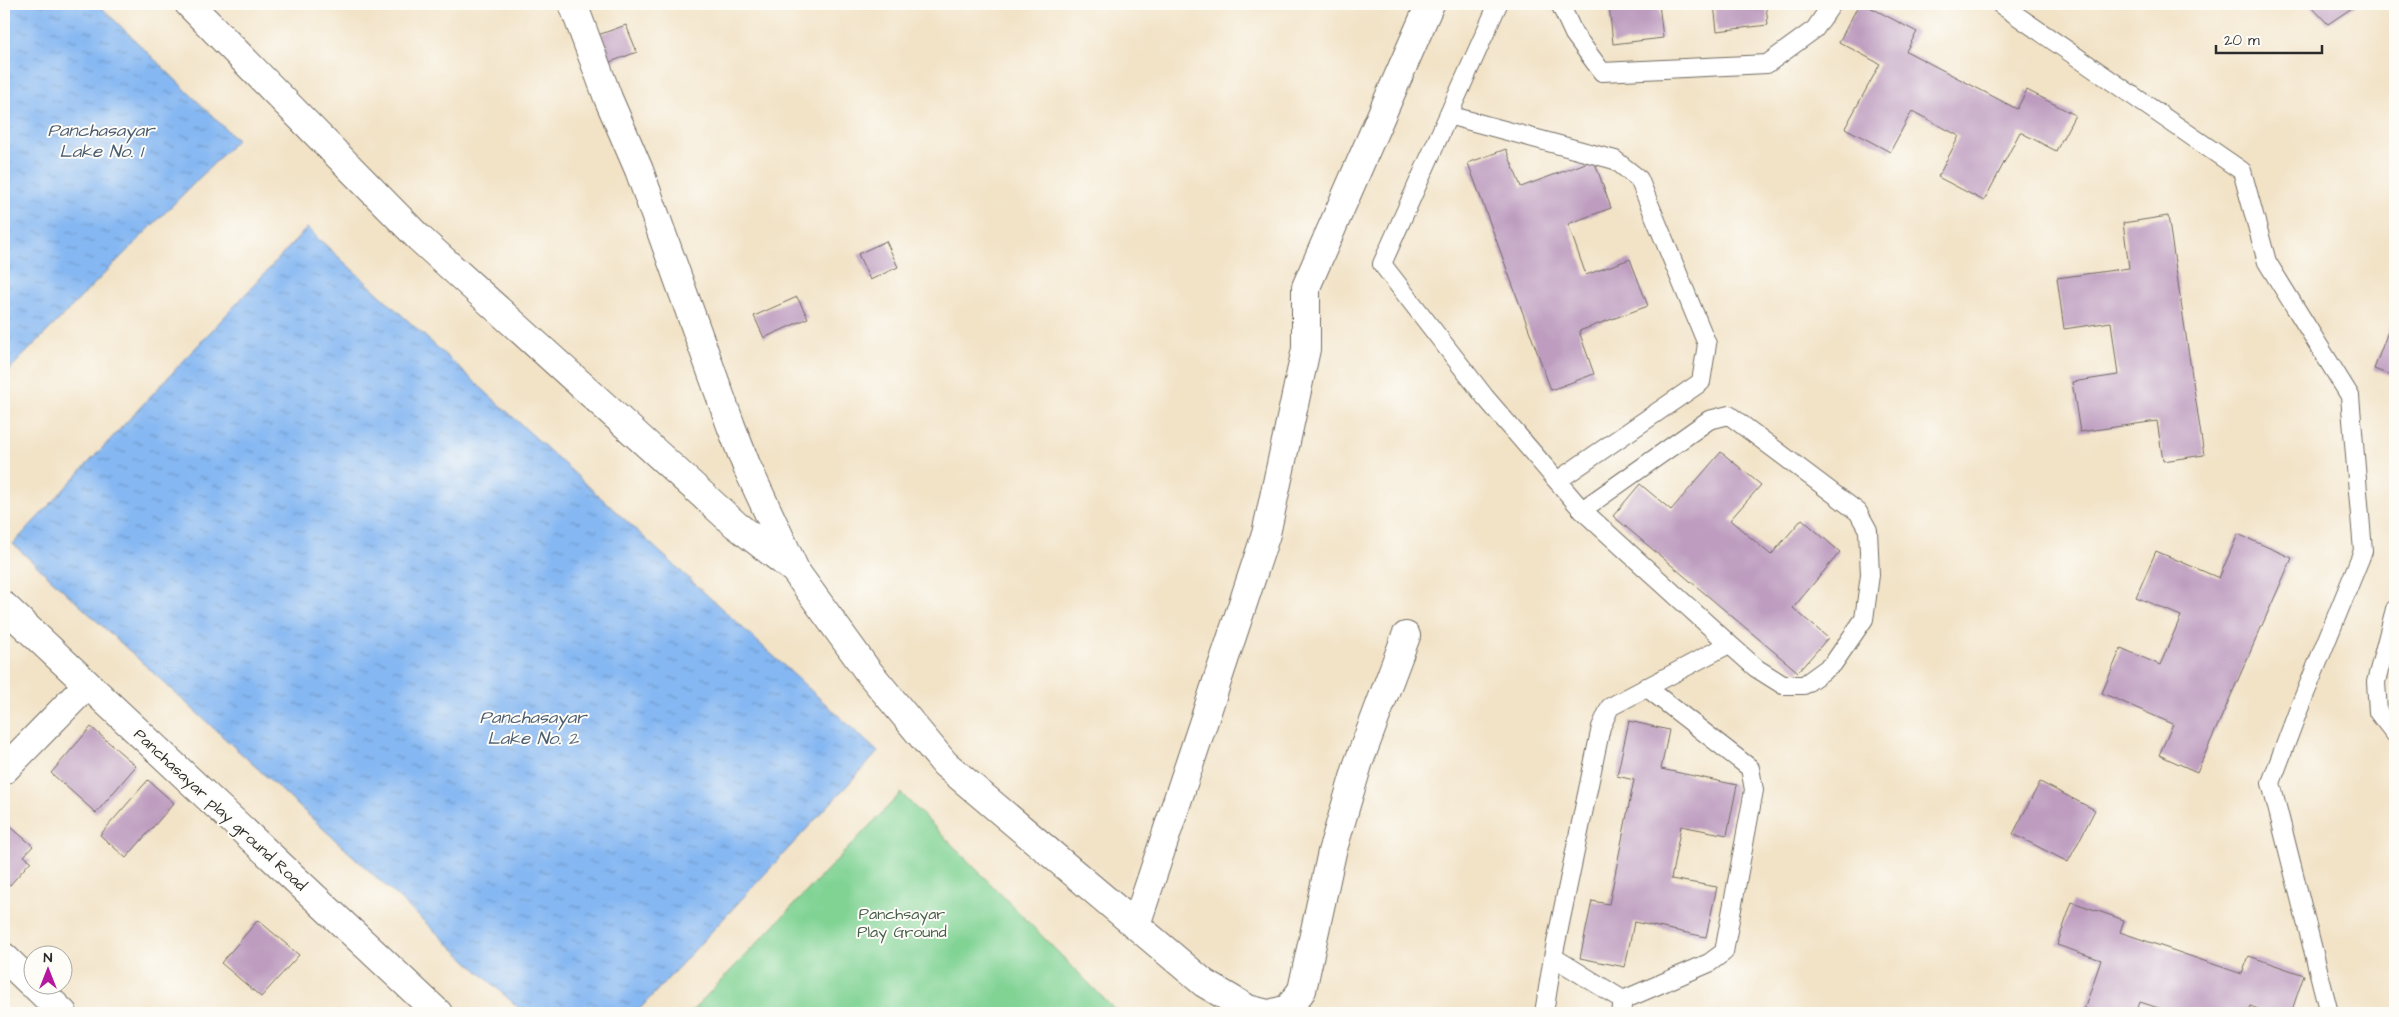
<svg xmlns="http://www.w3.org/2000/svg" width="2399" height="1017" font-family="'Architects Daughter',sans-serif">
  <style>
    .park { fill: #81d394; stroke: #567f60 }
    .water { fill: url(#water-ripples); stroke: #58718e }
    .building { fill: #bd9cbf }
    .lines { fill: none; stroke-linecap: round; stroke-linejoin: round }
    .lane-casing { stroke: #716b62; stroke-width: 20 }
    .street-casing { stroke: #716b62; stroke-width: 30 }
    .lane { stroke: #fff; stroke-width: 18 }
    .street { stroke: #fff; stroke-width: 28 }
    .labels { text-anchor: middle; stroke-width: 4; stroke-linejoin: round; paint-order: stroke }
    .street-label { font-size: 16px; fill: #2b2b2b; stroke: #fdfcf7 }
    .park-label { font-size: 16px; fill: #455d4a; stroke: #fdfcf7 }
    .water-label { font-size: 18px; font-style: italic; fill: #4a5c71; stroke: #fdfcf7 }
  </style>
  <defs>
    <pattern id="water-ripples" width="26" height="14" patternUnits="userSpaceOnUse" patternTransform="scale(1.25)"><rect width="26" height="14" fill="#85b7f2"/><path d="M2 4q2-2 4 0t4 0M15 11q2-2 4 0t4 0" fill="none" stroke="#6d95c4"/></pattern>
  </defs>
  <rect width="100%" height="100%" fill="#fdfcf7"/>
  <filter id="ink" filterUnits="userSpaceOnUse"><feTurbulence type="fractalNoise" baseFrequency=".02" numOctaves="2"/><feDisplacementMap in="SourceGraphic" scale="10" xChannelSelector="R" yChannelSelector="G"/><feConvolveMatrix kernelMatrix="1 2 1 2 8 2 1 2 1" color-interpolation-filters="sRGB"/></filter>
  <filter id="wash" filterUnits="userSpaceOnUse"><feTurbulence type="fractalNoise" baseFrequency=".0096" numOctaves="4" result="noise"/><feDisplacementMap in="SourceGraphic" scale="20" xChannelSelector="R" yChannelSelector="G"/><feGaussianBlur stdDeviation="1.12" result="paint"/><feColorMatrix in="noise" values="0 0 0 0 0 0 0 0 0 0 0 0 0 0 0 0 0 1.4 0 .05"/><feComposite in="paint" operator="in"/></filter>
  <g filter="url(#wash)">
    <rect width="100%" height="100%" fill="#f2e3c7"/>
    <path class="park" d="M901 793 1118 1013H690Z"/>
    <path class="water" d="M4 4H98L237 140 4 375Z
      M307 228 878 752 636 1013H524L13 544Z"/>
    <g id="blocks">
      <path class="building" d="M1609 4H1659L1663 38 1613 44Z
        M1714 4H1766L1768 25 1717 31Z
        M1859 4H1864L1917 32 1906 51 2017 109 2027 90 2075 115 2056 151 2020 132 1984 201 1938 177 1959 136 1912 111 1890 152 1845 128 1880 64 1839 42Z
        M2309 4H2358L2328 24Z
        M626 25 637 52 605 64 595 36Z
        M1506 149 1521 187 1594 160 1611 208 1568 224 1586 275 1630 259 1648 306 1579 331 1594 374 1551 390 1468 163Z
        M2168 216 2204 455 2163 461 2157 421 2080 432 2072 382 2118 375 2111 322 2064 329 2057 278 2129 268 2123 223Z
        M886 241 898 267 870 280 858 254Z
        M797 297 808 318 764 338 754 316Z
        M2395 313V377L2374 369Z
        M1721 452 1761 485 1730 520 1771 555 1802 519 1840 552 1793 608 1828 638 1798 672 1613 516 1640 484 1671 510Z
        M2238 534 2292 558 2197 772 2159 755 2173 724 2102 693 2121 648 2160 665 2181 616 2136 597 2156 551 2219 578Z
        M1629 721 1669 730 1661 769 1737 785 1727 835 1681 826 1671 879 1717 887 1706 937 1634 922 1625 967 1580 958 1592 901 1609 904 1634 780 1617 776Z
        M91 727 136 766 96 813 51 773Z
        M148 780 174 803 126 858 100 835Z
        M2040 782 2095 810 2068 862 2013 834Z
        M4 821 33 846 24 856 31 861 10 885 6 881 4 884Z
        M2072 902 2124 920 2120 932 2242 974 2249 956 2304 975 2291 1013H2270L2250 1006 2248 1013H2174L2140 1002 2136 1013H2083L2101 960 2057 945Z
        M258 920 299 955 261 997 221 963Z"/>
    </g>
  </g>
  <g filter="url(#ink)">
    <use href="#blocks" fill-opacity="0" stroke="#716b62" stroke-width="1"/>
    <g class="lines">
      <defs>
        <path id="lane" d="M1498 4 1382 264 1485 397 1582 510 1729 644 1610 707 1601 727 1553 957 1544 1013
          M1560 4 1574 34 1602 72 1767 64 1815 29 1832 4
          M2000 4 2242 171 2267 262 2350 396 2363 551 2298 711 2271 783 2329 1013
          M1448 115 1615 160 1639 179 1707 344 1701 382 1557 481
          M1582 510 1709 420 1729 415 1858 512 1868 530 1870 575 1864 619 1833 664 1804 685H1783L1756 668 1729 644
          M2395 609 2376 682 2378 712 2395 734
          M1553 957 1623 1000
          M1621 1013 1623 1000 1709 963 1724 952 1754 790 1750 768 1646 687"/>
        <path id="street" d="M189 4 419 238 736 525 793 569
          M573 4 608 98 639 170 731 426 747 467 796 572 867 670 945 764 1204 983 1248 1009 1264 1013
          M4 606 438 1013
          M4 770 87 685
          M1136 925 1266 534 1306 349V287L1430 4
          M4 957 32 984
          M33 984 63 1013
          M1273 1013 1288 1009 1302 990 1332 852 1358 764 1406 636"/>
      </defs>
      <use href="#lane" class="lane-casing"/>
      <use href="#street" class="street-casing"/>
      <use href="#lane" class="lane"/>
      <use href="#street" class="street"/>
    </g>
  </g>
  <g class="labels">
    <g class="street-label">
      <text transform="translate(221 809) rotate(43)" y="6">Panchasayar play ground Road</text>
    </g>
    <g class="park-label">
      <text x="902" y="919">Panchsayar<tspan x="902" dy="18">Play Ground</tspan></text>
    </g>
    <g class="water-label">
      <text x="101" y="136">Panchasayar<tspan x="101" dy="21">Lake No. 1</tspan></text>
      <text x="533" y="723">Panchasayar<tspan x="533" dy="21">Lake No. 2</tspan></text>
    </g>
  </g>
  <rect width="2399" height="1017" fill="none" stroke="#fdfcf7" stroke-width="20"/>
  <g transform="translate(48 970)"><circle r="24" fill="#fdfcf7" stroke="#a9a8a5"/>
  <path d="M0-4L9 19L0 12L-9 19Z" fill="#b5179e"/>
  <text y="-8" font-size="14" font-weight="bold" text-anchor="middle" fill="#2b2b2b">N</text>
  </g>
  <path d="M2216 45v8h106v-8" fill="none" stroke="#2b2b2b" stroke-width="2.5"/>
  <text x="2224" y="45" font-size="15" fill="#2b2b2b" stroke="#fdfcf7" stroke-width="4" paint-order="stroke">20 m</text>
</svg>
